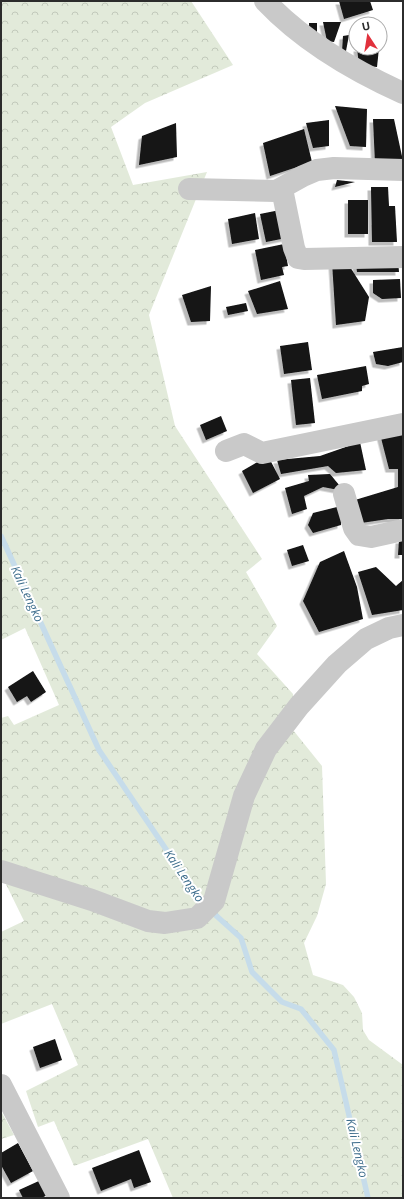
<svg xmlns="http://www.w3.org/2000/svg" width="404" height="1199" font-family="'Open Sans',sans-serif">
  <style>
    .forest { fill: url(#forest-crowns) }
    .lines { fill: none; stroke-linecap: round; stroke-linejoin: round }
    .stream { stroke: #c6dcea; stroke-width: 5.5 }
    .building { fill: #131313; filter: url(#shadow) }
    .minor { stroke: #c9c9c9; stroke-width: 22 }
    .labels { text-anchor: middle; stroke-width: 4; stroke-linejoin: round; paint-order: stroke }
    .water-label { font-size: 12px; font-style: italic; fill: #3d6d8c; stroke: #fff }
  </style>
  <defs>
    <pattern id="forest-crowns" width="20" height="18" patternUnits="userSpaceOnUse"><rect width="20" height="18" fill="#e2eada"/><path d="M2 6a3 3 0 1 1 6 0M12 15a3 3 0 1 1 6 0" fill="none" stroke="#c2c9bb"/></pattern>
    <filter id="shadow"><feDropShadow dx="-3.5" dy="3.5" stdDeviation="0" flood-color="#0004"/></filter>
  </defs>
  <rect width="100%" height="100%" fill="#fff"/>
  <path class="forest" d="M1 1H191L233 65 145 103 111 127 133 185 207 172 149 315 175 426 262 559 246 572 277 626 257 654 293 694V730L322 766 326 884 317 916 304 943 313 975 343 985 354 997 362 1013 363 1030 369 1040 403 1065V1198H173L148 1139 74 1166 54 1121 38 1127 26 1091 78 1065 52 1004 1 1024V932L24 921 1 874V718L8 716 14 725 59 705 25 628 1 640Z
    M1 1111 14 1135 1 1139Z"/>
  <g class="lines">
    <path class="stream" d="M1 536 99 750 203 904
      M211 911 241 938 252 972 282 1002 301 1009 334 1050 368 1198"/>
  </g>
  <path class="building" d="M339 1H370L373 10 344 19Z
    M323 22H341L334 42 327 41Z
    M309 23H317V36H309Z
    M349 35 346 51 342 52 343 36Z
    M357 48H379L377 67 359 65Z
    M335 106 367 109 366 147 350 146Z
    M373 119H394L403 161 375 163Z
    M329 120V146L313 148 306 123Z
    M176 123 177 157 139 165 142 136Z
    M304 129 312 162 270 176 263 143Z
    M337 180 355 182 335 187Z
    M371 187H388L389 206H395L397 242H372Z
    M348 200H368V234H348Z
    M280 210 286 238 266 242 260 214Z
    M255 213 259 239 232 244 228 219Z
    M284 244 288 266 282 267 284 275 261 280 255 250Z
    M345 259 369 297 365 321 336 325 332 262Z
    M398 261 399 272H357L356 264Z
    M400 279 401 298 382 299 373 293V280Z
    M280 281 288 309 257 314 248 291Z
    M211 286 210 321 191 322 182 295Z
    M246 303 248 311 228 315 226 307Z
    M308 342 312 370 284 374 280 346Z
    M403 347V362L388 366 376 364 373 352Z
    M366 366 369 384 362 386V391L322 399 317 375Z
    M310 378 315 423 296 425 291 380Z
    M221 416 227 431 206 440 200 425Z
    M403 431V519H388L361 523 355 500 398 487V469H389L380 434Z
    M360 442 366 470 336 473 328 466 281 474 277 460 320 456Z
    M268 456 280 479 253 493 242 471Z
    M330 474 344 491 323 487 304 496 307 509 292 514 285 488 309 481 308 475Z
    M341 506V525L313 533 308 525 313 513Z
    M399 540H403V555H398Z
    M303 545 309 561 292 566 287 550Z
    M344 551 357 587 363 619 319 632 303 601 320 562Z
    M376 567 396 586 403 580V610L372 615 358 572Z
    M33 671 46 692 31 702 27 696 17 702 8 687Z
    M55 1039 62 1060 40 1068 33 1047Z
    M18 1143 33 1171 11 1183 1 1165V1153Z
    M139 1150 151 1182 134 1188 131 1179 101 1191 92 1168Z
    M41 1180 48 1195 41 1198H23L19 1190Z"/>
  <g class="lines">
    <path class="minor" d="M265 1C302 40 354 71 403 93
      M189 189 276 191 303 176 317 170 334 168 403 170
      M282 189 294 248 298 258 304 259 403 257
      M226 451 244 444 262 453 403 424
      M344 494 354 528 359 535 371 537 403 530
      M1 871 92 900 148 921 165 923 197 918 214 901 244 796 266 749 299 706 337 664 366 639 389 628 403 625
      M1 1085 59 1198"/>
  </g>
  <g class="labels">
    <g class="water-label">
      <text transform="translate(27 594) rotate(65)" y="4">Kali Lengko</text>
      <text transform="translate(184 876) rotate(56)" y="4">Kali Lengko</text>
      <text transform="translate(357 1148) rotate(77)" y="4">Kali Lengko</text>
    </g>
  </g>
  <rect width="404" height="1199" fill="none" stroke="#2c2c2c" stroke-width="4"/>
  <g transform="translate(368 36) rotate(348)"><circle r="19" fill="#ffffff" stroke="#ababab"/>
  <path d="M0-3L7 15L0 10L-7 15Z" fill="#e1313c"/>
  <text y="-6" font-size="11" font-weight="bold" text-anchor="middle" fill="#2c2c2c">U</text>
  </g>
</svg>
